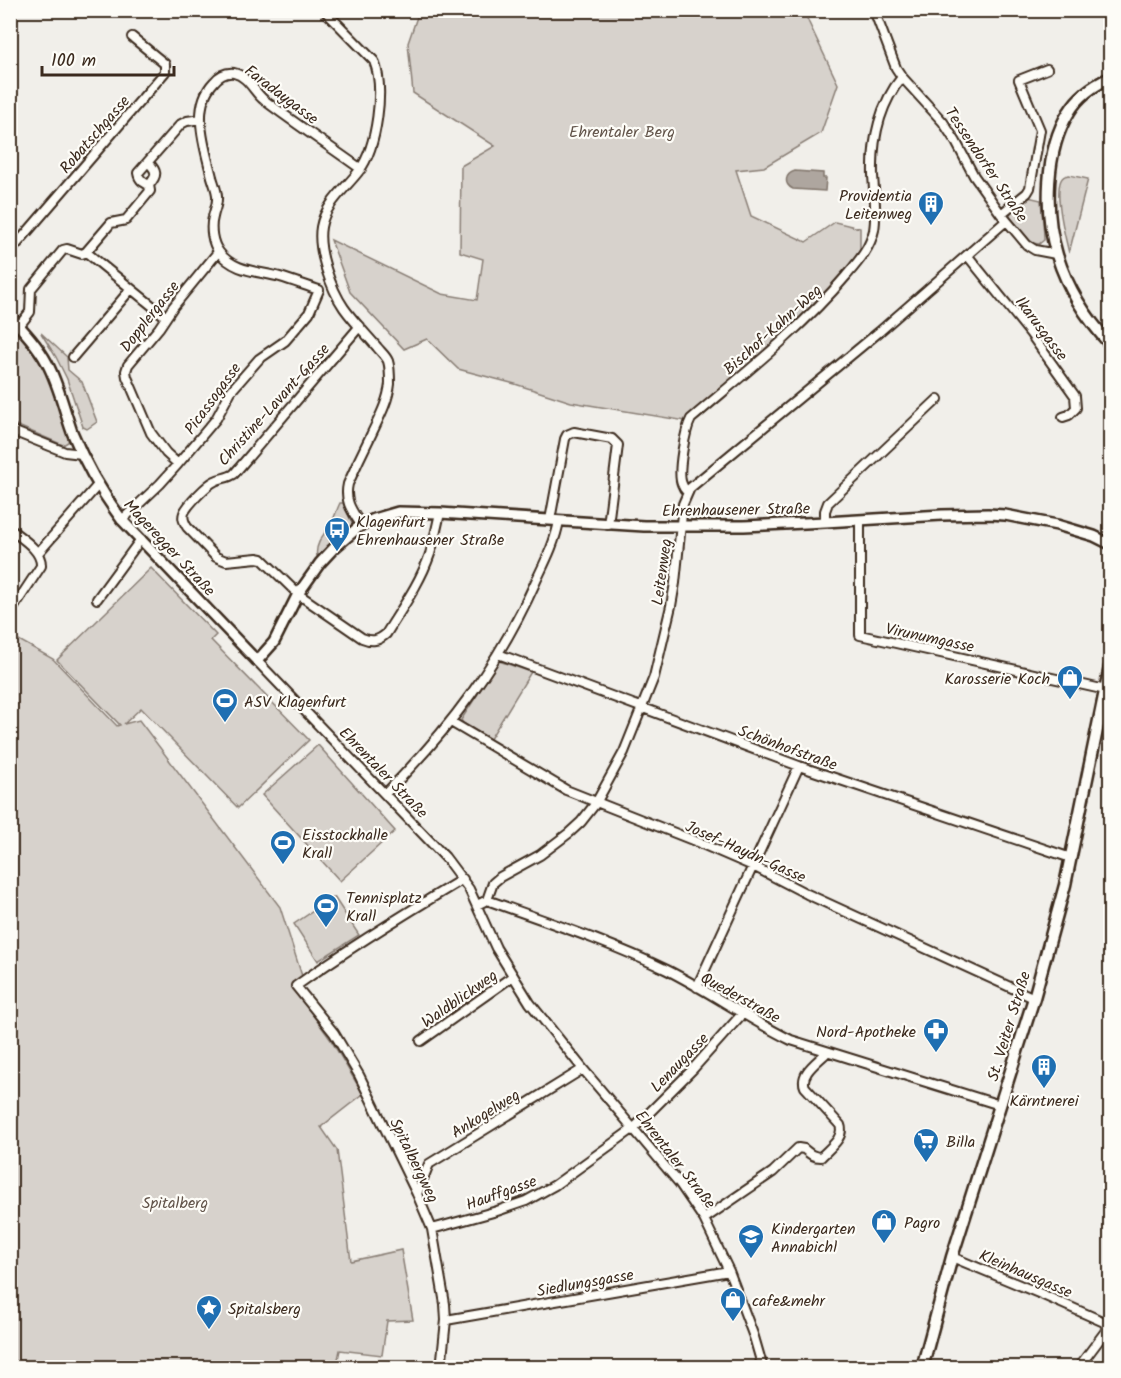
<svg xmlns="http://www.w3.org/2000/svg" width="1121" height="1378" font-family="Kalam,sans-serif">
  <style>
    .green { fill: #d7d2cc; stroke: #897e75; stroke-width: 1.5 }
    .water { fill: #aea69f; stroke: #80746b; stroke-width: 1.5 }
    .lines { fill: none; stroke-linecap: round; stroke-linejoin: round }
    .minor-casing { stroke: #3b2a1e; stroke-width: 12 }
    .tertiary-casing { stroke: #3b2a1e; stroke-width: 14 }
    .secondary-casing { stroke: #3b2a1e; stroke-width: 15 }
    .minor { stroke: #fdfcf7; stroke-width: 8 }
    .tertiary { stroke: #fdfcf7; stroke-width: 9 }
    .secondary { stroke: #fdfcf7; stroke-width: 10 }
    .labels { text-anchor: middle; stroke-width: 4.5; stroke-linejoin: round; paint-order: stroke }
    .street-label { font-size: 16px; fill: #3b2a1e; stroke: #fdfcf7 }
    .park-label { font-size: 16px; fill: #62544a; stroke: #fdfcf7 }
    .poi-label { font-size: 16px; fill: #3b2a1e; stroke: #fdfcf7; text-anchor: start }
  </style>
  <rect width="100%" height="100%" fill="#f1efea"/>
  <filter id="ink" filterUnits="userSpaceOnUse"><feTurbulence type="fractalNoise" baseFrequency=".0167" numOctaves="2"/><feDisplacementMap in="SourceGraphic" scale="12" xChannelSelector="R" yChannelSelector="G"/><feConvolveMatrix kernelMatrix="1 2 1 2 8 2 1 2 1" color-interpolation-filters="sRGB"/></filter>
  <g filter="url(#ink)">
    <path class="green" d="M419 11H804L809 23 838 84 821 133 764 167 736 170 751 216 806 242 835 222 860 228V250L832 289 808 314 704 403 686 421 571 402 515 384 458 369 427 339 404 349 350 292 331 240 442 294 477 300 483 259 460 252 461 166 495 146 413 93 408 43Z
      M1069 175 1088 179 1069 253C1065 237 1054 195 1061 180 1063 176 1065 176 1069 175Z
      M1028 197 1041 200C1042 213 1044 228 1044 240L1039 244 1032 243 1010 217 1011 209Z
      M10 324C21 335 32 348 40 361 54 384 60 411 69 436L68 442 63 445 11 423Z
      M41 333 67 357 68 370 82 382 97 422 87 429 83 427 67 379 56 357Z
      M340 503H343L352 523 351 526 333 542 320 556H317C314 544 326 532 332 522 335 516 337 509 340 503Z
      M151 568 216 635 211 640 309 740 238 808 141 708 124 724 139 720 280 907 302 976 291 985 331 1040 363 1094 321 1127 337 1150 351 1261 401 1250 413 1320 387 1321 382 1355 340 1350 336 1368 11 1367 10 635 53 659 117 726 120 725 57 660Z
      M499 661 531 672 490 739 463 723 461 720Z
      M318 745 395 831 340 881 262 795Z
      M334 897 359 935 318 961 294 924Z"/>
    <path class="water" d="M795 171 823 173V178H826L825 191 793 189C783 184 785 174 795 171Z"/>
    <g class="lines">
      <defs>
        <path id="minor" d="M324 10 374 61C385 88 377 147 359 171 346 188 325 204 321 227 317 250 331 289 344 308 354 322 366 334 377 347 380 351 386 356 388 361 390 367 390 377 390 384 388 402 379 418 371 435 363 451 355 468 348 484 344 501 352 511 361 525
          M874 10 896 68 902 77 943 122 956 142 974 176 1001 214 1027 245 1035 250 1056 254
          M149 185C143 182 139 180 138 173L181 124 187 121 201 119
          M1001 214 1027 193 1030 188 1040 130 1019 80 1047 69
          M10 252 165 72V64L132 37
          M86 252 111 223 126 220 150 191 149 185C158 175 157 171 148 162
          M967 255 1030 333 1075 396 1076 408 1069 415 1063 417
          M319 290C306 286 294 281 280 277 258 271 234 272 219 252 212 243 210 228 213 217 214 211 217 206 217 199 218 193 214 184 212 177 205 148 190 107 214 82 219 76 226 72 234 73 248 76 254 92 264 100 296 124 329 146 361 169
          M19 326 30 312 31 289 63 250 67 249 82 254 86 252 166 317
          M360 326 234 474C228 478 221 478 215 481 208 484 187 505 184 513 182 518 184 522 187 527L216 557 226 561 257 558 262 559 298 594 362 638C372 642 378 641 386 634 402 608 420 583 430 554 434 541 437 526 440 513
          M73 357 131 289
          M10 430 65 452 82 454
          M178 464 166 453 151 433 127 377 126 371 128 365 159 328 173 307 218 252
          M687 492C685 490 683 487 682 484 677 473 685 430 691 419 745 373 800 330 846 276 857 263 870 249 874 230 877 213 874 193 873 175 872 140 880 104 902 77
          M122 520 160 484 178 464 216 419 231 391 259 359 285 341 309 313 319 290
          M550 520 565 439 567 435 574 432 612 439 618 445 608 525
          M860 520V635L1106 690
          M825 522V511L828 503 938 399
          M10 529C21 538 42 550 41 566L10 613
          M38 553 98 485
          M97 599 141 539
          M498 654 799 766 1071 858
          M257 661 445 857 469 889 496 948 530 1003 583 1069 680 1184 704 1219 729 1271 754 1337 763 1368
          M451 722 566 790 695 841 753 866 807 894 1034 998
          M385 794C449 730 499 664 536 581 545 562 555 543 559 521
          M487 900 493 883 500 877 540 855 569 833 581 822 596 803 624 752 654 677 671 606 675 583 683 504 690 488 879 332 1006 221
          M477 905 487 900C548 922 609 942 667 970 709 991 748 1019 791 1040L1000 1105
          M697 987 799 766
          M421 1041 513 976
          M417 1194 429 1164 583 1069
          M704 1219 773 1172 798 1148 804 1149C810 1154 813 1157 821 1157 829 1148 845 1138 840 1125L805 1087C799 1073 819 1061 827 1052
          M432 1229 497 1211 526 1201 555 1185 634 1128 692 1070 742 1014
          M952 1257 1041 1294 1104 1322 1107 1327 1105 1332 1078 1368
          M446 1320 729 1271
          M441 1368 446 1320 445 1304 432 1229 417 1194 359 1075 334 1033 296 986C350 947 406 913 463 879"/>
        <path id="tertiary" d="M10 316C24 331 38 346 47 363 59 385 64 410 72 432 85 464 102 493 122 520L257 661 274 642 298 594 320 563 333 549 361 525 374 519 398 512 440 513 644 526H744L825 522 942 515 988 514 1005 515 1057 525 1094 536 1110 544"/>
        <path id="secondary" d="M1110 78C1094 85 1078 97 1069 112 1045 150 1044 213 1057 255 1068 290 1085 317 1110 344
          M922 1368 952 1257 1034 998 1065 885 1110 667"/>
      </defs>
      <use href="#minor" class="minor-casing"/>
      <use href="#tertiary" class="tertiary-casing"/>
      <use href="#secondary" class="secondary-casing"/>
      <use href="#minor" class="minor"/>
      <use href="#tertiary" class="tertiary"/>
      <use href="#secondary" class="secondary"/>
    </g>
  </g>
  <defs>
    <symbol id="building-pin" viewBox="-11 -11 22 30"><path d="M0 17L-7.5 6A9.5 9.5 0 1 1 7.5 6Z" fill="#1f6fb2" stroke="#fdfcf7"/><path d="M-4-6H4V6H1V3H-1V6H-4ZM-2.5-4.3h1.7v1.8h-1.7ZM.8-4.3h1.7v1.8H.8ZM-2.5-1h1.7V.8h-1.7ZM.8-1h1.7V.8H.8Z" fill="#fff"/></symbol>
    <symbol id="bus-pin" viewBox="-11 -11 22 30"><path d="M0 17L-7.5 6A9.5 9.5 0 1 1 7.5 6Z" fill="#1f6fb2" stroke="#fdfcf7"/><path d="M-5-6H5V4H4V6H2V4H-2V6H-4V4H-5ZM-3.5-4V0h7V-4ZM-3.5 1.2v1.5H-2V1.2ZM2 1.2v1.5H3.5V1.2Z" fill="#fff"/></symbol>
    <symbol id="shop-pin" viewBox="-11 -11 22 30"><path d="M0 17L-7.5 6A9.5 9.5 0 1 1 7.5 6Z" fill="#1f6fb2" stroke="#fdfcf7"/><path d="M-5-2.5h2.3a2.7 3.5 0 0 1 5.4 0H5L5.5 6h-11ZM-1.5-2.5h3a1.5 2.3 0 0 0-3 0Z" fill="#fff"/></symbol>
    <symbol id="stadium-pin" viewBox="-11 -11 22 30"><path d="M0 17L-7.5 6A9.5 9.5 0 1 1 7.5 6Z" fill="#1f6fb2" stroke="#fdfcf7"/><path d="M0-5a6.5 5 0 1 0 0 10a6.5 5 0 1 0 0-10ZM-3.5-1.8h7v3.6h-7Z" fill="#fff"/></symbol>
    <symbol id="pharmacy-pin" viewBox="-11 -11 22 30"><path d="M0 17L-7.5 6A9.5 9.5 0 1 1 7.5 6Z" fill="#1f6fb2" stroke="#fdfcf7"/><path d="M-2-6h4v4h4v4h-4v4h-4v-4h-4v-4h4Z" fill="#fff"/></symbol>
    <symbol id="supermarket-pin" viewBox="-11 -11 22 30"><path d="M0 17L-7.5 6A9.5 9.5 0 1 1 7.5 6Z" fill="#1f6fb2" stroke="#fdfcf7"/><path d="M-6-5.5h2.5l.6 2H6L4.5 2H-2.5L-4.4-4H-6ZM-1.5 3.2a1.3 1.3 0 1 0 .1 0ZM3 3.2a1.3 1.3 0 1 0 .1 0Z" fill="#fff"/></symbol>
    <symbol id="school-pin" viewBox="-11 -11 22 30"><path d="M0 17L-7.5 6A9.5 9.5 0 1 1 7.5 6Z" fill="#1f6fb2" stroke="#fdfcf7"/><path d="M0-5L7-2L0 1L-7-2ZM-4 1L0 2.5L4 1V4Q0 6-4 4Z" fill="#fff"/></symbol>
    <symbol id="sight-pin" viewBox="-11 -11 22 30"><path d="M0 17L-7.5 6A9.5 9.5 0 1 1 7.5 6Z" fill="#1f6fb2" stroke="#fdfcf7"/><path d="M0-6L1.8-2.2L6-1.7L2.9 1.2L3.7 5.4L0 3.3L-3.7 5.4L-2.9 1.2L-6-1.7L-1.8-2.2Z" fill="#fff"/></symbol>
  </defs>
  <g fill-rule="evenodd">
    <use href="#building-pin" x="916" y="189" width="30" height="40"/>
    <use href="#bus-pin" x="322" y="515" width="30" height="40"/>
    <use href="#shop-pin" x="1055" y="663" width="30" height="40"/>
    <use href="#stadium-pin" x="210" y="686" width="30" height="40"/>
    <use href="#stadium-pin" x="268" y="828" width="30" height="40"/>
    <use href="#stadium-pin" x="311" y="891" width="30" height="40"/>
    <use href="#pharmacy-pin" x="921" y="1016" width="30" height="40"/>
    <use href="#building-pin" x="1029" y="1052" width="30" height="40"/>
    <use href="#supermarket-pin" x="911" y="1126" width="30" height="40"/>
    <use href="#shop-pin" x="869" y="1207" width="30" height="40"/>
    <use href="#school-pin" x="736" y="1222" width="30" height="40"/>
    <use href="#shop-pin" x="718" y="1285" width="30" height="40"/>
    <use href="#sight-pin" x="194" y="1293" width="30" height="40"/>
  </g>
  <g class="labels">
    <g class="street-label">
      <text transform="translate(282 94) rotate(37)" y="6">Faradaygasse</text>
      <text transform="translate(94 134) rotate(-49)" y="6">Robatschgasse</text>
      <text transform="translate(987 164) rotate(56)" y="6">Tessendorfer Straße</text>
      <text transform="translate(149 316) rotate(-52)" y="6">Dopplergasse</text>
      <text transform="translate(1042 328) rotate(53)" y="6">Ikarusgasse</text>
      <text transform="translate(772 329) rotate(-42)" y="6">Bischof-Kahn-Weg</text>
      <text transform="translate(212 398) rotate(-54)" y="6">Picassogasse</text>
      <text transform="translate(273 404) rotate(-48)" y="6">Christine-Lavant-Gasse</text>
      <text transform="translate(736 509) rotate(-1)" y="6">Ehrenhausener Straße</text>
      <text transform="translate(170 547) rotate(47)" y="6">Mageregger Straße</text>
      <text transform="translate(661 572) rotate(-82)" y="6">Leitenweg</text>
      <text transform="translate(930 637) rotate(12)" y="6">Virunumgasse</text>
      <text transform="translate(788 747) rotate(20)" y="6">Schönhofstraße</text>
      <text transform="translate(384 772) rotate(46)" y="6">Ehrentaler Straße</text>
      <text transform="translate(746 851) rotate(24)" y="6">Josef-Haydn-Gasse</text>
      <text transform="translate(741 997) rotate(29)" y="6">Quederstraße</text>
      <text transform="translate(459 998) rotate(-35)" y="6">Waldblickweg</text>
      <text transform="translate(1008 1026) rotate(-73)" y="6">St. Veiter Straße</text>
      <text transform="translate(679 1062) rotate(-46)" y="6">Lenaugasse</text>
      <text transform="translate(485 1113) rotate(-32)" y="6">Ankogelweg</text>
      <text transform="translate(676 1159) rotate(52)" y="6">Ehrentaler Straße</text>
      <text transform="translate(415 1160) rotate(64)" y="6">Spitalbergweg</text>
      <text transform="translate(501 1192) rotate(-20)" y="6">Hauffgasse</text>
      <text transform="translate(1026 1273) rotate(23)" y="6">Kleinhausgasse</text>
      <text transform="translate(585 1282) rotate(-10)" y="6">Siedlungsgasse</text>
    </g>
    <g class="park-label">
      <text x="622" y="137">Ehrentaler Berg</text>
      <text x="175" y="1208">Spitalberg</text>
    </g>
    <g class="poi-label">
      <text x="912" y="201" text-anchor="end">Providentia<tspan x="912" dy="18">Leitenweg</tspan></text>
      <text x="356" y="527">Klagenfurt<tspan x="356" dy="18">Ehrenhausener Straße</tspan></text>
      <text x="1050" y="684" text-anchor="end">Karosserie Koch</text>
      <text x="244" y="707">ASV Klagenfurt</text>
      <text x="302" y="840">Eisstockhalle<tspan x="302" dy="18">Krall</tspan></text>
      <text x="346" y="903">Tennisplatz<tspan x="346" dy="18">Krall</tspan></text>
      <text x="916" y="1037" text-anchor="end">Nord-Apotheke</text>
      <text x="1044" y="1106" text-anchor="middle">Kärntnerei</text>
      <text x="946" y="1147">Billa</text>
      <text x="904" y="1228">Pagro</text>
      <text x="771" y="1234">Kindergarten<tspan x="771" dy="18">Annabichl</tspan></text>
      <text x="752" y="1306">cafe&amp;mehr</text>
      <text x="228" y="1314">Spitalsberg</text>
    </g>
  </g>
  <rect width="1121" height="1378" fill="none" stroke="#fdfcf7" stroke-width="36"/>
  <rect x="18" y="18" width="1085" height="1342" fill="none" stroke="#3b2a1e" stroke-width="2" filter="url(#ink)"/>
  <path d="M42 66v9h132v-9" fill="none" stroke="#3b2a1e" stroke-width="3"/>
  <text x="51" y="66" font-size="18" fill="#3b2a1e" stroke="#fdfcf7" stroke-width="4.5" paint-order="stroke">100 m</text>
</svg>
